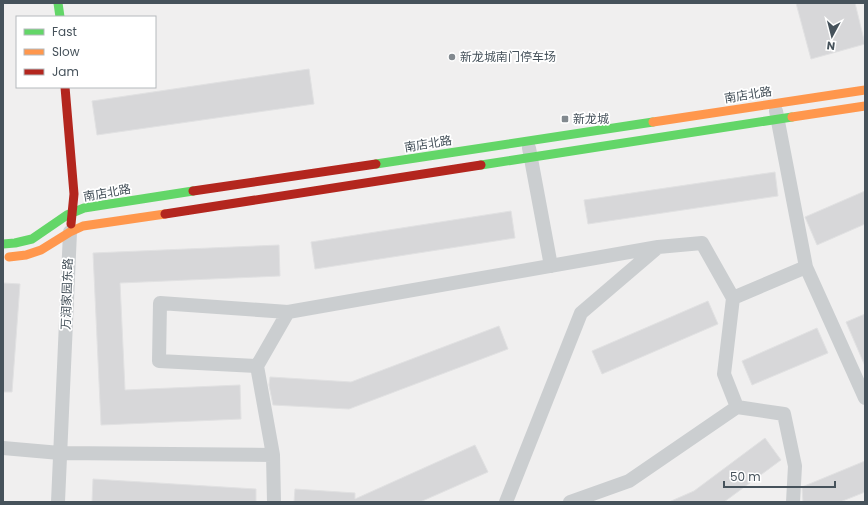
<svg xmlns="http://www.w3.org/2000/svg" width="868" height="505" font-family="Poppins,'Noto Sans SC',sans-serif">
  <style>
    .building { fill: #d7d7d9; stroke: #e1e1e2 }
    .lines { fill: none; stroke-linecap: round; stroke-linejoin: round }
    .street { stroke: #cbced0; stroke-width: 14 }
    .fast { stroke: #63d668; stroke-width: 9 }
    .slow { stroke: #ff974d; stroke-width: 9 }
    .jam { stroke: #b3261e; stroke-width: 9 }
    .poi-dot { fill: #82898f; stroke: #fff; stroke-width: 1.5 }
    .labels { text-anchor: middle; stroke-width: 3.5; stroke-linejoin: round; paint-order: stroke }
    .poi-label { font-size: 12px; fill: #46525b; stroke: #fff; text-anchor: start }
    .street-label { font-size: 12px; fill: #46525b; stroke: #fff }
  </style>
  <rect width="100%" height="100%" fill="#f0efef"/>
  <path class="building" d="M796 3H855L865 44 811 59Z
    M309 69 314 104 97 135 92 101Z
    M775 172 778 196 588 224 584 200Z
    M865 191V224L817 245 805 217Z
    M511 211 515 238 315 269 311 242Z
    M279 245 280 276 120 283 125 390 240 385 241 419 101 425 93 253Z
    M3 283 20 284 12 392H3Z
    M708 301 718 324 602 374 592 351Z
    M865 314V366L846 322Z
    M499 326 508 349 349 409 273 405 269 385 270 377 351 382Z
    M817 328 828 353 752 385 742 361Z
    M765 438 781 460 724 502H669L694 491Z
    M475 445 488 472 420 502H294L295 489 355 493V499Z
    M865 461V492L840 502H803L802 487Z
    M93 479 256 489V502H92Z"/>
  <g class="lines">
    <path class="street" d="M776 111 806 267
      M529 148 551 266
      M733 298 806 267 865 398
      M257 366 159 361 160 303 288 312
      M3 448 60 453 273 455 274 502
      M273 455 257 366 288 312 658 247 702 243 733 298 724 374 737 407 784 414 795 466 793 502
      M58 502 70 232
      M506 502 581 313 657 248
      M570 502 629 481 737 407"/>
    <path class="fast" d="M58 3 60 17
      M376 164 653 122
      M481 165 792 117
      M3 244 15 243 32 239 67 215 84 208 193 191"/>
    <path class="slow" d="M792 117 865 106
      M653 122 865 90
      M9 257 26 255 41 250 70 232 83 226 165 214"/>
    <path class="jam" d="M65 87 74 194 71 224
      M193 191 376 164
      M165 214 481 165"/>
  </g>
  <g class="poi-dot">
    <circle cx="452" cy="57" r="4"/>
    <rect x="561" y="115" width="8" height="8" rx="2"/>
  </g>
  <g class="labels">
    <g class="poi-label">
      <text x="460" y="61">新龙城南门停车场</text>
      <text x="573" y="123">新龙城</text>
    </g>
    <g class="street-label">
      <text transform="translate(748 95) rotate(-9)" y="4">南店北路</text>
      <text transform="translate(428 144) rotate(-9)" y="4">南店北路</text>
      <text transform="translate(107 193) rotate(-10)" y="4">南店北路</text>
      <text transform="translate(67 294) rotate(-88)" y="4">万润家园东路</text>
    </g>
  </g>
  <rect width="868" height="505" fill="none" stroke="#46525b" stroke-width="8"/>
  <rect x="16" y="16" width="140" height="72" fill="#ffffff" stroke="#b5babd"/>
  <rect x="24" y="29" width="20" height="6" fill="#63d668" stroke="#b5babd"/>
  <text x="52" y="36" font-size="12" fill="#46525b">Fast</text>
  <rect x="24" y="49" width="20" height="6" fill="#ff974d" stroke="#b5babd"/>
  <text x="52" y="56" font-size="12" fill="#46525b">Slow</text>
  <rect x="24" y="69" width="20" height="6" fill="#b3261e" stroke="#b5babd"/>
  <text x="52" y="76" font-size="12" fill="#46525b">Jam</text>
  <g transform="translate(832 36) rotate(187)" stroke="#ffffff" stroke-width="3" paint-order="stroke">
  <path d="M0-3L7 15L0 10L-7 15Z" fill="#46525b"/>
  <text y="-6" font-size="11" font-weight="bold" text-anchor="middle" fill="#46525b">N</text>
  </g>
  <path d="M724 481v6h111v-6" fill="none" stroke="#46525b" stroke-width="2"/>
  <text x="730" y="481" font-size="12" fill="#46525b" stroke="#ffffff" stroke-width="3" paint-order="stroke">50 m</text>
</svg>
